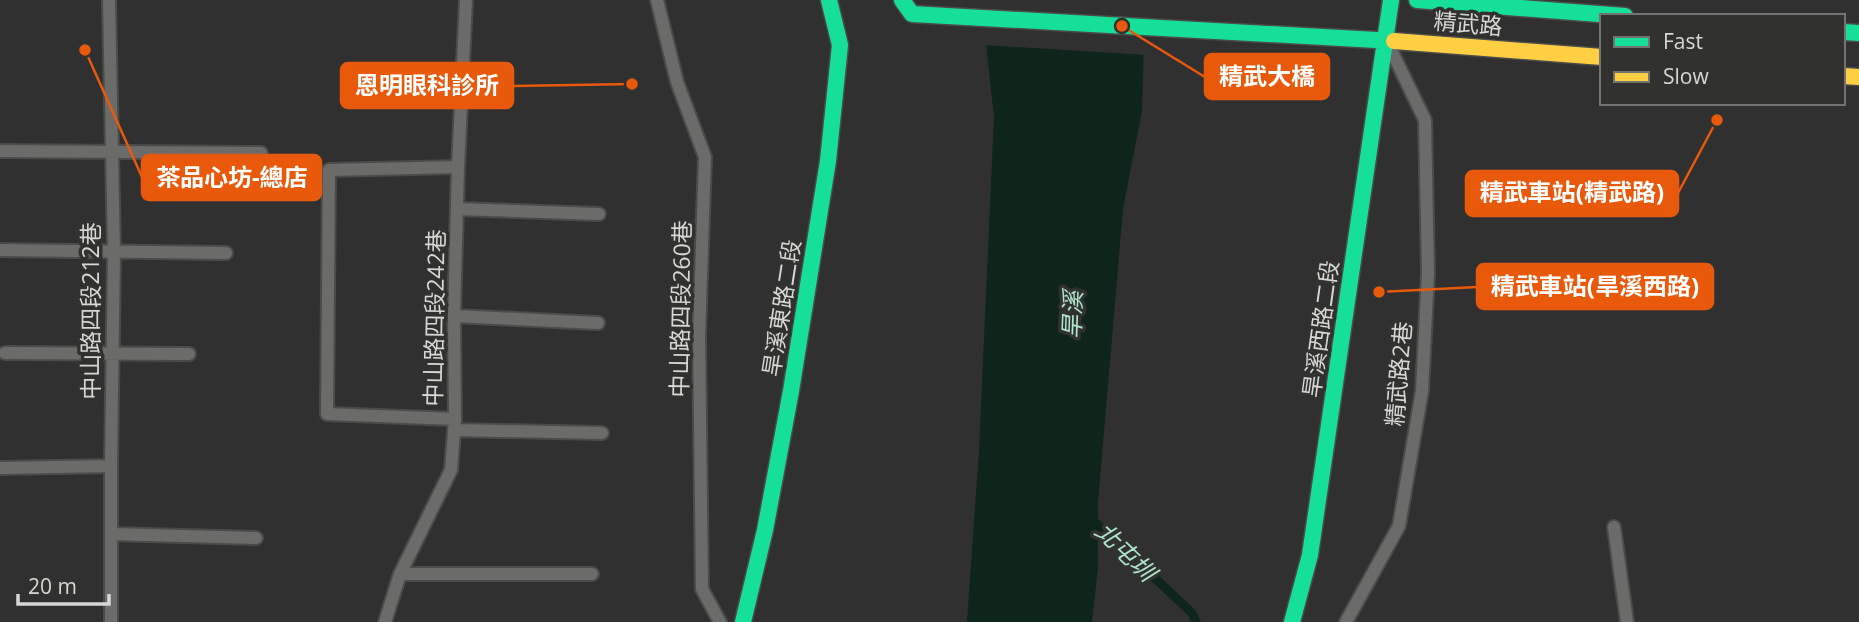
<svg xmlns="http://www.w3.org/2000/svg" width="1859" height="622" font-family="'Open Sans','Noto Sans TC',sans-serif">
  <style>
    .water { fill: #0d251a }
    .pier { fill: #303030 }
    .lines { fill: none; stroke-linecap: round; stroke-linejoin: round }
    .stream { stroke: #0d251a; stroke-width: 9 }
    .lane-casing { stroke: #4b4b4a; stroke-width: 16 }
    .fast-casing { stroke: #4b4b4a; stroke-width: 19 }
    .slow-casing { stroke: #4b4b4a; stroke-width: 19 }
    .lane { stroke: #6b6b6a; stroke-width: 12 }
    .fast { stroke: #16e098; stroke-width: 16 }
    .slow { stroke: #ffcf43; stroke-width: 16 }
    .labels { text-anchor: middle; stroke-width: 7; stroke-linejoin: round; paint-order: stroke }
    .street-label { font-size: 23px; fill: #d7d7d5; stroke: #31312f }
    .water-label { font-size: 24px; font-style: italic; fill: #aee6c9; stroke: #31312f }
    .leader { fill: none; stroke: #e8590c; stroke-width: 2.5 }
    .callout-dot { fill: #e8590c; stroke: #31312f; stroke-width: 2.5 }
    .callout { fill: #e8590c; stroke: #e8590c; stroke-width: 2.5 }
    .callout-label { font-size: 24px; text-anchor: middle; font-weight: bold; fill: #fff }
  </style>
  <rect width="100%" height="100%" fill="#303030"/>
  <path class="water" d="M981 0H1145L1142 111 1123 209 1098 502V568L1092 622H967L979 451 994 117Z"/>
  <path class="pier" d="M977 0H1148L1147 55 982 45Z"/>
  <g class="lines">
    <path class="stream" d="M1091 518 1192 613 1196 622"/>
    <defs>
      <path id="lane" d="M109 0 114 252 111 466V622
        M657 0 677 82 705 157 699 335 702 589 720 622
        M0 151 261 153
        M458 209 599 214
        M0 250 226 253
        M454 316 598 323
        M5 353 189 354
        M455 419 327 414 329 170 458 167
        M454 430 602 433
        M0 468 111 466
        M1614 527 1627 622
        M111 534 256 538
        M400 574H592
        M385 622 400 574 451 470 455 419 454 316 458 167 466 0
        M1346 622 1399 526 1422 391 1428 273 1425 120 1393 54"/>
      <path id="fast" d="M902 0 912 14 1394 41
        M1417 0 1625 16
        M1843 32 1859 33
        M743 622 765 530 791 391 828 161 840 45 829 0
        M1292 622 1310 555 1391 0"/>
      <path id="slow" d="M1394 41 1602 57
        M1843 76 1859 77"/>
    </defs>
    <use href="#lane" class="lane-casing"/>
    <use href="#fast" class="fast-casing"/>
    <use href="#slow" class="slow-casing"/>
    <use href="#lane" class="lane"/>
    <use href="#fast" class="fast"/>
    <use href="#slow" class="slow"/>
  </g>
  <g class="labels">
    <g class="street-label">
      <text transform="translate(1468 24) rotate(5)" y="8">精武路</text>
      <text transform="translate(782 308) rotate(-81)" y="8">旱溪東路二段</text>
      <text transform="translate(681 309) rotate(-89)" y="8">中山路四段260巷</text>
      <text transform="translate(91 311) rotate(-90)" y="8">中山路四段212巷</text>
      <text transform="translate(435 318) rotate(-89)" y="8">中山路四段242巷</text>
      <text transform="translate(1321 329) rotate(-82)" y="8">旱溪西路二段</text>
      <text transform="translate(1399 374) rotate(-85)" y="8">精武路2巷</text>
    </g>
    <g class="water-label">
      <text transform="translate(1073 315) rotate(-88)" y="8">旱溪</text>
      <text transform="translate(1125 552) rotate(44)" y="8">北屯圳</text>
    </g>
  </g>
  <path class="leader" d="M1122 26L1205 77M632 84L513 86M85 50L142 177M1717 120L1678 193M1379 292L1477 287"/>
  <g class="callout-dot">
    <circle cx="1122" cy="26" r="7"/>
    <circle cx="632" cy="84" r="7"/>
    <circle cx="85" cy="50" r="7"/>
    <circle cx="1717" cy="120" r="7"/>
    <circle cx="1379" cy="292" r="7"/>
  </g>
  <g class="callout">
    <rect x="1205" y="54" width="124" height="45" rx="7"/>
    <rect x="341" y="63" width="172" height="45" rx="7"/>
    <rect x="142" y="155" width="179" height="45" rx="7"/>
    <rect x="1466" y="171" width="212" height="45" rx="7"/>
    <rect x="1477" y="264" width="236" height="45" rx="7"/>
  </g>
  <g class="callout-label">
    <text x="1267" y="85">精武大橋</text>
    <text x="427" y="94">恩明眼科診所</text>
    <text x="232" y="186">茶品心坊-總店</text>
    <text x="1572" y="201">精武車站(精武路)</text>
    <text x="1595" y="295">精武車站(旱溪西路)</text>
  </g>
  <rect x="1600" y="14" width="245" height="91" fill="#31312f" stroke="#737371" stroke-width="2"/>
  <rect x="1614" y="37" width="35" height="10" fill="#16e098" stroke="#737371" stroke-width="2"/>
  <text x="1663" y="49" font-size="21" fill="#d7d7d5">Fast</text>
  <rect x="1614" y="72" width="35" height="10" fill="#ffcf43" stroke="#737371" stroke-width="2"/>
  <text x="1663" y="84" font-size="21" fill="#d7d7d5">Slow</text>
  <path d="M18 594v10h91v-10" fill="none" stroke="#d7d7d5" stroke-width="3.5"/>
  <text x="28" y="594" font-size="21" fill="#d7d7d5" stroke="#31312f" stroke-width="5" paint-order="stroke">20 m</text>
</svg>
